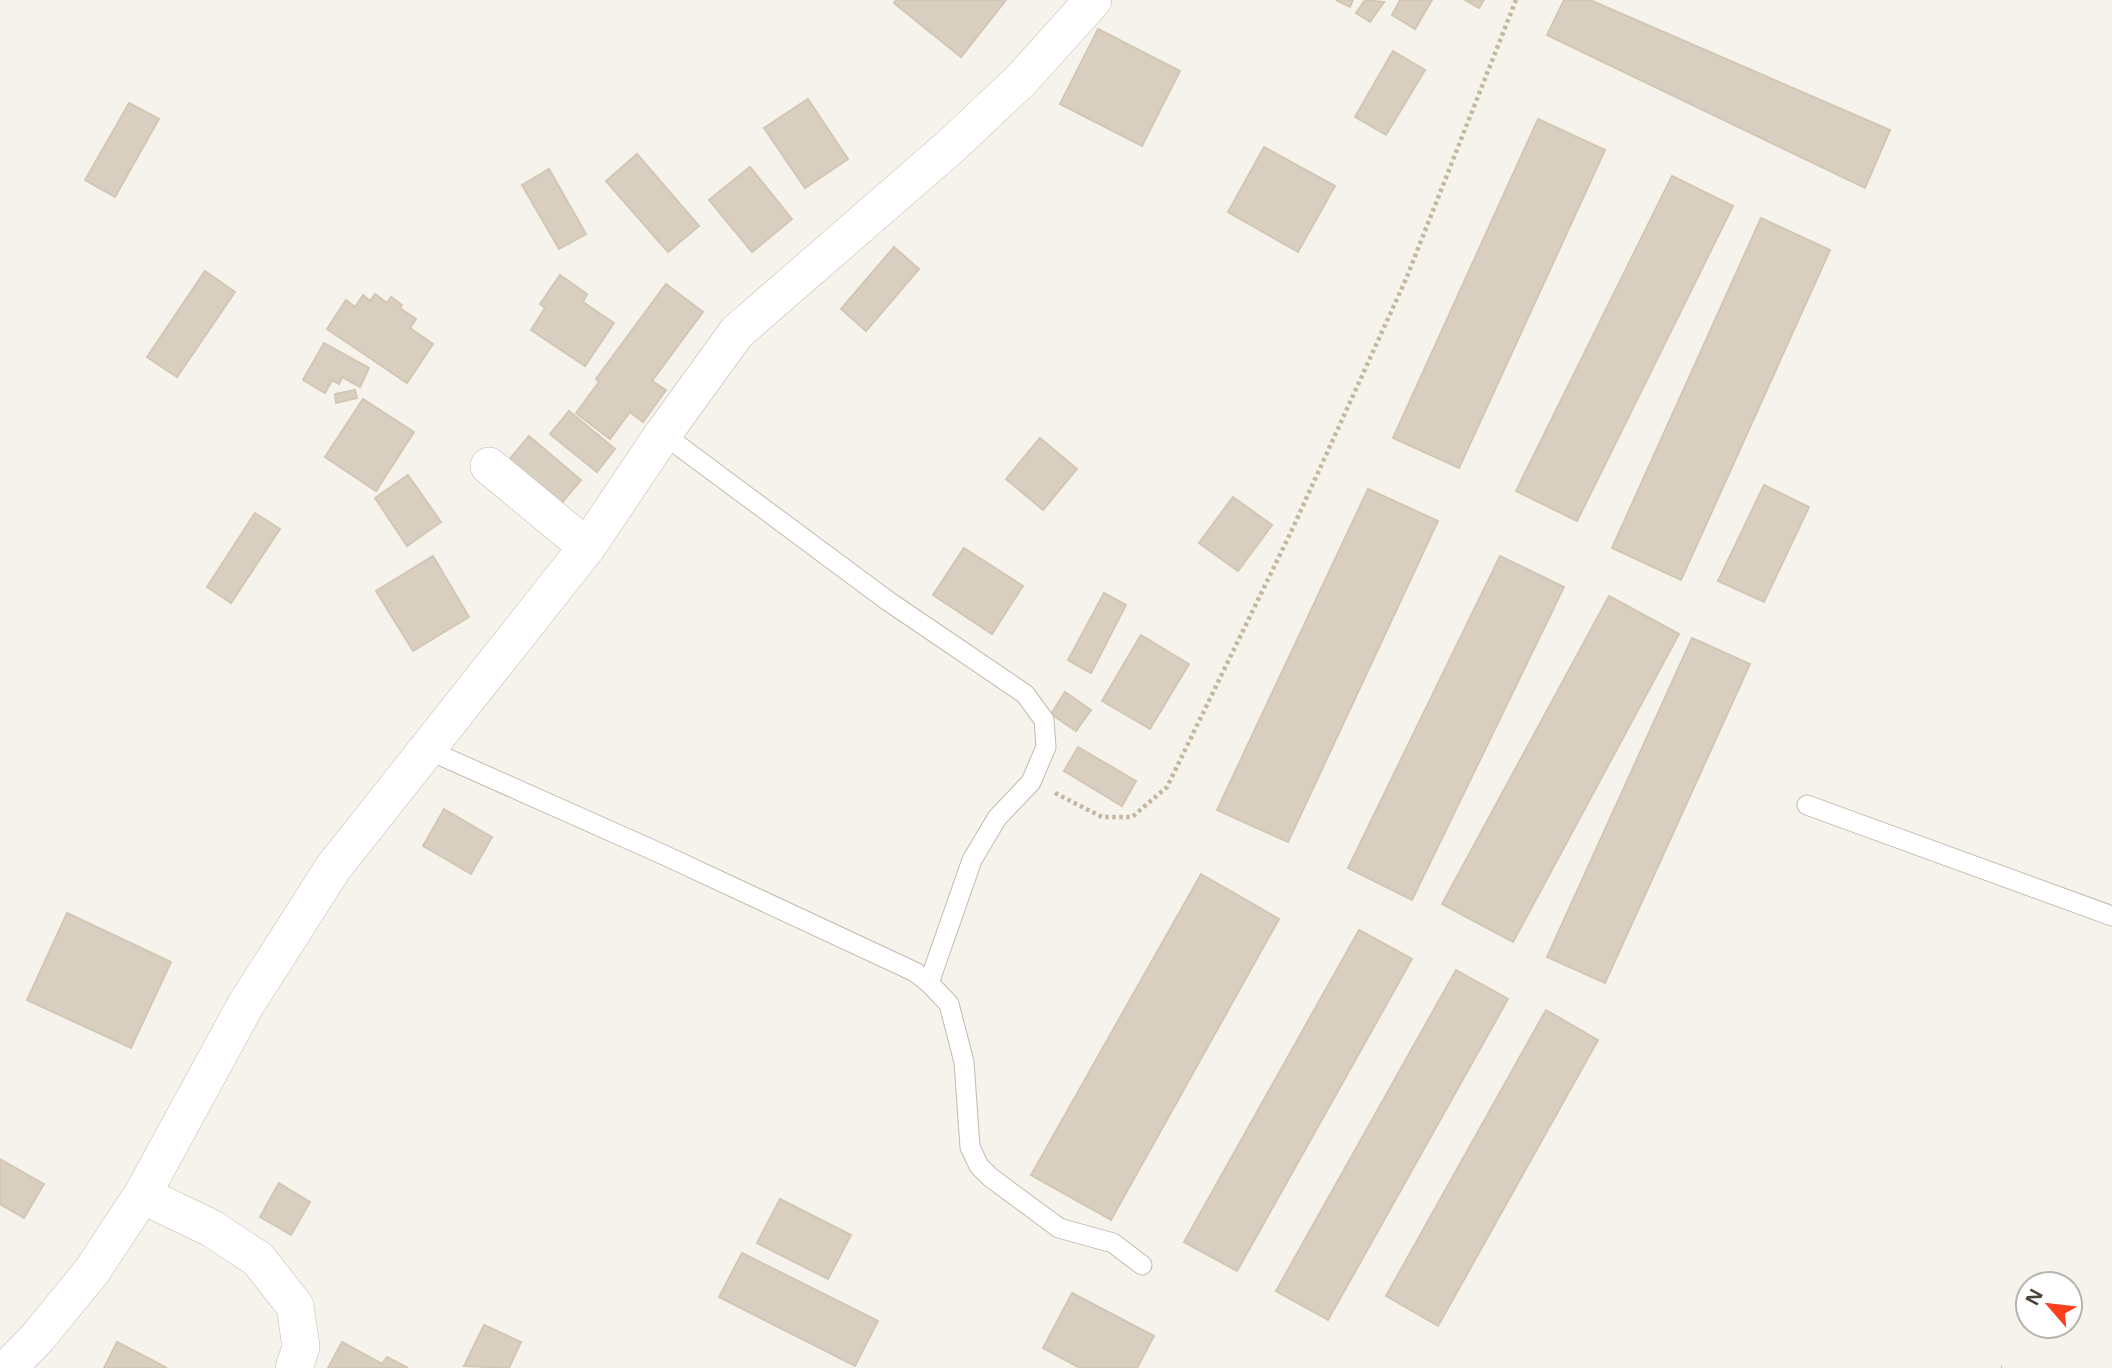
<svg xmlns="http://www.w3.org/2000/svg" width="2112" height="1368" font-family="'Open Sans',sans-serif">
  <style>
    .building { fill: #d8cfc1; stroke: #d3c7b4; stroke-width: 2 }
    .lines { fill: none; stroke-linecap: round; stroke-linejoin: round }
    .service-casing { stroke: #c2bbae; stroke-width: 21 }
    .minor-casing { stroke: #c2bbae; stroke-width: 38 }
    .path { stroke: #c4b79f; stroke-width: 4.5; stroke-dasharray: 3.5 3.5; stroke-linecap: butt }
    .service { stroke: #fff; stroke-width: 19 }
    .minor { stroke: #fff; stroke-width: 37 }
  </style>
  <rect width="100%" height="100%" fill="#f6f3ec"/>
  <path class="building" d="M896 0H1006L961 57 894 3Z
    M1336 0H1353L1350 7Z
    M1365 0 1384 2 1370 22 1356 13Z
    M1400 0H1432L1415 29 1392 15Z
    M1465 0H1484L1479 8Z
    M1564 0H1590L1890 130 1865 188 1547 35Z
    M1098 29 1180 71 1142 146 1060 104Z
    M1393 51 1425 70 1386 135 1355 117Z
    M808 99 848 159 805 188 764 128Z
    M129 103 159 119 115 197 85 180Z
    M1538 119 1605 150 1459 468 1393 438Z
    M1264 147 1335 186 1298 252 1228 212Z
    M637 154 699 226 668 252 606 181Z
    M750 167 792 219 752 252 709 200Z
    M549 169 586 234 559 249 522 185Z
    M1672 176 1733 206 1577 521 1516 491Z
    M1761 218 1830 250 1681 580 1612 548Z
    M894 247 919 269 866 331 841 309Z
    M205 271 235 292 177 377 147 357Z
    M560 275 587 294 583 302 614 323 585 366 531 330 545 308 540 304Z
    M666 284 703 312 652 381 666 390 643 422 630 412 610 439 576 413 599 382 596 379Z
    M375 294 387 303 391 297 402 305 400 308 416 319 410 328 433 344 407 383 327 329 346 300 355 307 363 295 370 301Z
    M324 343 369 368 360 387 342 377 339 384 332 380 325 393 303 380Z
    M355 390 357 398 336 403 335 394Z
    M363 399 414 432 376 491 325 457Z
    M569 411 615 449 597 472 550 434Z
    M529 436 581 480 560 505 508 461Z
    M1040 438 1077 469 1043 510 1006 479Z
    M408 475 441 522 407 546 375 498Z
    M1764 485 1809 507 1764 602 1718 581Z
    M1368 489 1438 521 1288 842 1217 810Z
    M1233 497 1272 525 1238 571 1199 543Z
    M255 513 280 529 231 603 207 587Z
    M964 548 1023 586 992 634 933 595Z
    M433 556 469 617 413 651 376 591Z
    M1500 556 1564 587 1412 900 1348 868Z
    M1104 593 1126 605 1091 673 1068 660Z
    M1609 596 1679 634 1513 942 1442 904Z
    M1141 635 1189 664 1150 729 1102 701Z
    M1692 638 1750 664 1605 983 1547 957Z
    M1065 692 1091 710 1076 731 1051 714Z
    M1078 747 1136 781 1122 806 1064 771Z
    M444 809 492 837 471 874 423 846Z
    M1201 874 1279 919 1111 1220 1031 1175Z
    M67 913 171 962 131 1048 27 1000Z
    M1359 930 1412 959 1237 1271 1184 1242Z
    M1456 970 1508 999 1328 1320 1276 1291Z
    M1546 1010 1598 1040 1438 1326 1386 1296Z
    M0 1159 44 1184 24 1218 0 1204Z
    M279 1183 310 1202 291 1235 260 1217Z
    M780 1199 851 1235 828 1279 757 1243Z
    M742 1253 878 1321 855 1366 719 1297Z
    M1072 1293 1154 1336 1137 1368H1080L1043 1348Z
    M484 1325 521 1342 509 1368 464 1366Z
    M117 1342 167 1368H104Z
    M342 1342 382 1364 387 1357 408 1368H328Z"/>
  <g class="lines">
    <defs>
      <path id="service" d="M663 434 888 601 1025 694 1044 720 1046 747 1031 782 997 818 972 860 929 983
        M426 749 664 855 915 972 929 983 949 1004 964 1062 970 1147 979 1166 990 1177 1059 1228 1113 1243 1142 1265
        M1807 805 2112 916"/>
      <path id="minor" d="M489 466 587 547
        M142 1195 211 1228 258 1259 295 1306 301 1347 294 1368
        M8 1368 38 1337 92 1271 142 1195 245 1006 333 868 587 547 663 434 737 332 951 146 1021 80 1093 0"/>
    </defs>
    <use href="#service" class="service-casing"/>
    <use href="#minor" class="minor-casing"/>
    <path class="path" d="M1055 793 1102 817H1132L1167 787 1291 532 1406 279 1516 0
      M2001 1368H2002"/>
    <use href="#service" class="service"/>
    <use href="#minor" class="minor"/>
  </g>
  <g transform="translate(2049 1305) rotate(298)"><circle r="33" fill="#ffffff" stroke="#b7b4b0" stroke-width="2"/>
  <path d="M0-5L12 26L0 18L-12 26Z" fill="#fc3f1d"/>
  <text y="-10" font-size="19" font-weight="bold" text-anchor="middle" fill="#4b4439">N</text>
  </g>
</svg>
